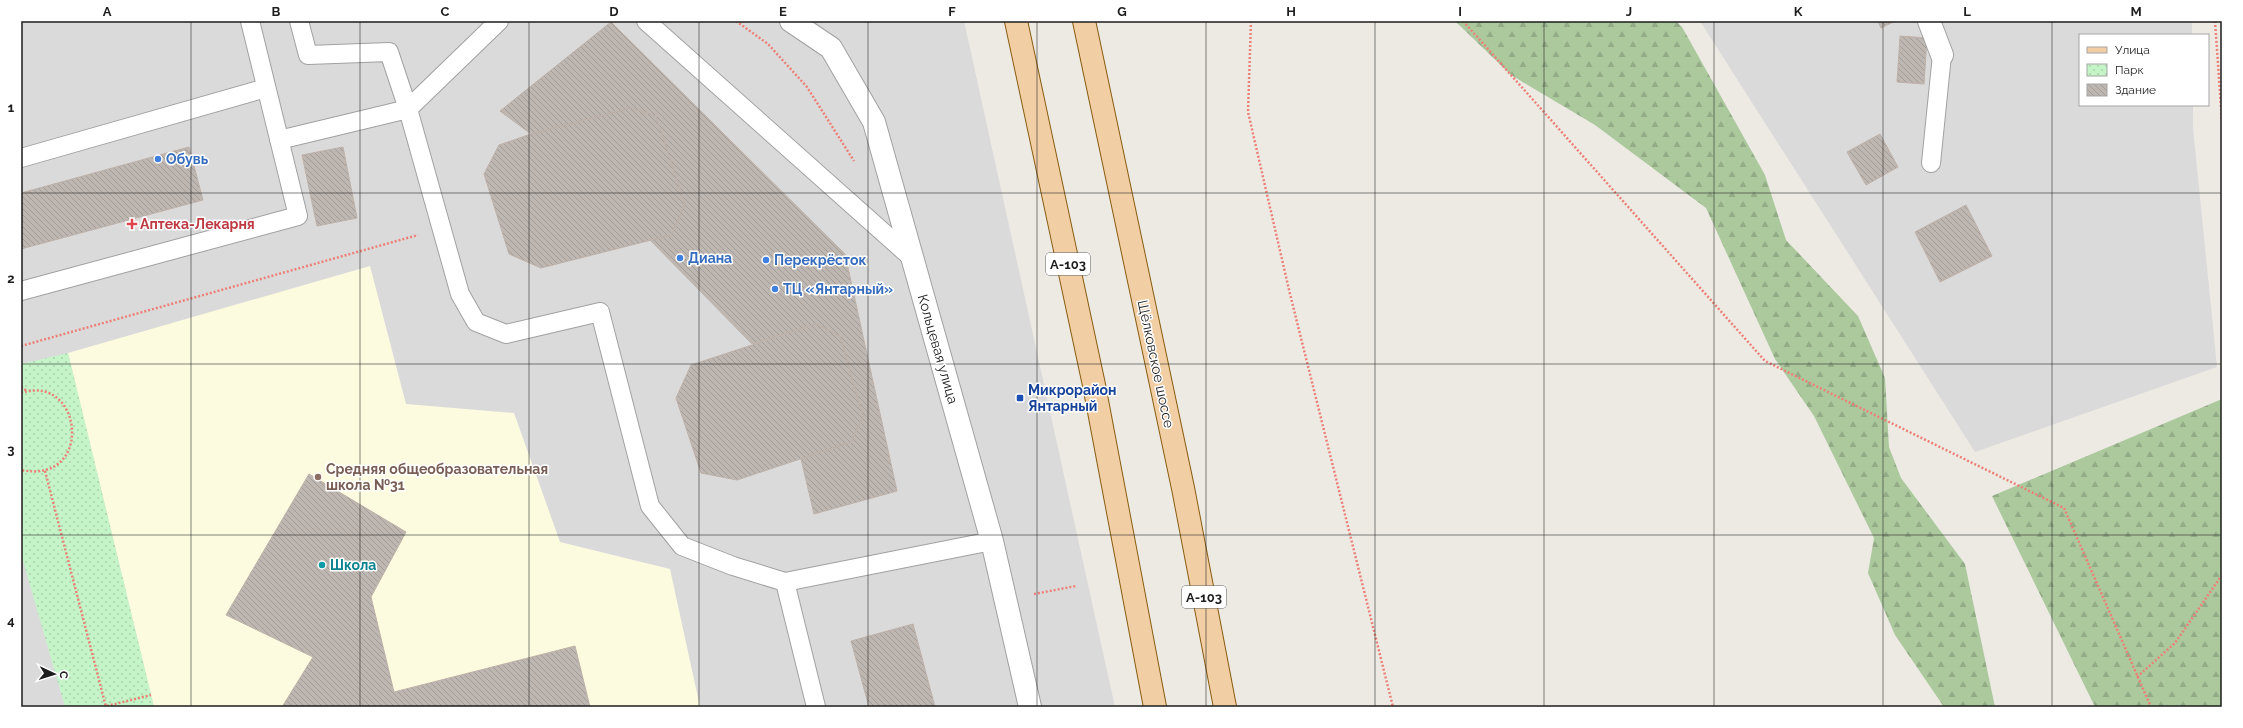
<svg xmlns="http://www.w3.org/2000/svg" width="2243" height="728" font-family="Raleway,sans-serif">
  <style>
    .residential { fill: #dbdada }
    .education { fill: #fcfbdf }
    .forest { fill: url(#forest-firs) }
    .park { fill: url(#park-dots) }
    .building { fill: url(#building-back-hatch); stroke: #beb1a8 }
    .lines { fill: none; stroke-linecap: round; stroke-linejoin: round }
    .service-casing { stroke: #a1a1a1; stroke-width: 20 }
    .minor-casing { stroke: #a1a1a1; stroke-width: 24 }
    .primary-casing { stroke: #885c0f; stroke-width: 24 }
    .path { stroke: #ec8077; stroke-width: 2.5; stroke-dasharray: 2 2; stroke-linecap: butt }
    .service { stroke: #fff; stroke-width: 18 }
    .minor { stroke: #fff; stroke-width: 22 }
    .primary { stroke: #f2cea5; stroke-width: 22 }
    .grid { fill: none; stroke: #1d1d1d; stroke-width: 1; stroke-opacity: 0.55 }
    .shop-dot { fill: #3f7fe0; stroke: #fff; stroke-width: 1.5 }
    .health-dot { fill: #e0444e; stroke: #fff; stroke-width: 1.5 }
    .transit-dot { fill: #1a4fb4; stroke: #fff; stroke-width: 1.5 }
    .education-dot { fill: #8d6e63; stroke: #fff; stroke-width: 1.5 }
    .culture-dot { fill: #0f9aa8; stroke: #fff; stroke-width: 1.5 }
    .labels { text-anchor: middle; stroke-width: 3; stroke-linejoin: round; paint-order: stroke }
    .shield { fill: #fff; stroke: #616161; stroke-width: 1 }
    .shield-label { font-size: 13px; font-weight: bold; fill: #1d1d1d }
    .shop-label { font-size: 14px; font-weight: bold; fill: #366cbe; stroke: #fff; text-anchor: start }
    .health-label { font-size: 14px; font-weight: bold; fill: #be3a42; stroke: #fff; text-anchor: start }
    .street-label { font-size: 14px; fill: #1d1d1d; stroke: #fff }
    .transit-label { font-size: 14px; font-weight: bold; fill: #164399; stroke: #fff; text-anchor: start }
    .education-label { font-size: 14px; font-weight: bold; fill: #785e54; stroke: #fff; text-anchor: start }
    .culture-label { font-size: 14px; font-weight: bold; fill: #0d838f; stroke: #fff; text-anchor: start }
    .neatline { fill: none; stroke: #1d1d1d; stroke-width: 1.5 }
    .grid-label { font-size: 13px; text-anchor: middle; font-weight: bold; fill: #1d1d1d }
  </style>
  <defs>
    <pattern id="forest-firs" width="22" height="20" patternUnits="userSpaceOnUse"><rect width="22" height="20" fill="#abc99d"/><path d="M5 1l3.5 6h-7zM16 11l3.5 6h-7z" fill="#93ac87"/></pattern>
    <pattern id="park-dots" width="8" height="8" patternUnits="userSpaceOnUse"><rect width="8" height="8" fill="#c5f4c8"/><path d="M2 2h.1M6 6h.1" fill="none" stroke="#a9d1ab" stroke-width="1.8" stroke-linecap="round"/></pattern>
    <pattern id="building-back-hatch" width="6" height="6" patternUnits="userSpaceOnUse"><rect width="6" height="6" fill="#bdb6b1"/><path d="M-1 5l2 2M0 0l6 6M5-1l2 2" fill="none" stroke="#a29c98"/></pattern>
  </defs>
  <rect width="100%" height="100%" fill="#edeae4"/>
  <path class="residential" d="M21 21H964L1115 707H21Z
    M1700 21H2192V35H2080V105H2193V128L2217 367 1975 452Z"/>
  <path class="education" d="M370 266 406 404 514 413 560 542 670 569 700 707H154L68 353Z"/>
  <path class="forest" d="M1455 21H1676L1682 27 1765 175 1786 240 1858 316 1885 378 1889 447 1901 478 1965 564 1995 707H1944L1895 635 1868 573 1874 538 1814 416 1775 359 1706 208 1595 125 1511 75Z
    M2222 399V707H2095L1992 496Z"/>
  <path class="park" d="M68 353 154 707H65L21 554V364Z"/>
  <path class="building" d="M1878 21H1895L1881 28Z
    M611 22 845 254 897 491 814 514 801 459 851 442 863 417 840 336 816 324 752 344 650 240 671 235 685 204 656 116 631 108 531 134 500 111Z
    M1900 36 1927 38 1924 84 1897 82Z
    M631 108 656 116 685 204 671 235 541 268 509 254 484 174 499 145 531 134Z
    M1880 134 1898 167 1866 185 1847 152Z
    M189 147 203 200 21 249V193Z
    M343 147 357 218 317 226 302 155Z
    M1966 205 1992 256 1940 282 1915 232Z
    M816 324 840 336 863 417 851 442 737 480 701 473 676 398 691 365Z
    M309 474 406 532 371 597 394 692 575 646 590 707H282L313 657 226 615Z
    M913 624 935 707H869L851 641Z"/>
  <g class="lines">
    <defs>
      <path id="service" d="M299 21 308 55 389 52 408 109 460 294 476 322 506 334 600 312 650 506 682 546 733 566 785 582
        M646 21 912 258
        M279 140 408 109 499 21
        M21 158 266 88
        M1931 163 1942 55
        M21 291 298 216 250 21
        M816 707 785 582 992 541"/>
      <path id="minor" d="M791 21 831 48 874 122 992 541 1030 707
        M1929 21 1942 55"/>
      <path id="primary" d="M1016 21 1094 385 1155 707
        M1084 21 1183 488 1225 707"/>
    </defs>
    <use href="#service" class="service-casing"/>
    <use href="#minor" class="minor-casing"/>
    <use href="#primary" class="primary-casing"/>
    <path class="path" d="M736 21 768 44 807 87 854 161
      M1251 21 1248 112 1290 294 1393 707
      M1463 21 1765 361 2064 508 2151 707
      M2215 21 2222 121
      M21 346 418 235
      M21 387 27 391
      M21 393C83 372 95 485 21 470
      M45 471 106 707
      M1034 594 1076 586
      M2137 677 2175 643 2222 575
      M103 707 151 695"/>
    <use href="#service" class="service"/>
    <use href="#minor" class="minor"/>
    <use href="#primary" class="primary"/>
  </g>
  <path class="grid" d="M191 21V707M360 21V707M529 21V707M699 21V707M868 21V707M1037 21V707M1206 21V707M1375 21V707M1544 21V707M1714 21V707M1883 21V707M2052 21V707M21 193H2222M21 364H2222M21 535H2222"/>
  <g class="shop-dot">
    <circle cx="158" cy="159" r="4"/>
    <circle cx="680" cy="258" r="4"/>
    <circle cx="766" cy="260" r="4"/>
    <circle cx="775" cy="289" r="4"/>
  </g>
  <path class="health-dot" d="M130 218h4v4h4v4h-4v4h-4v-4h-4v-4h4z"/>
  <rect class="transit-dot" x="1016" y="394" width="8" height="8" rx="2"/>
  <circle class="education-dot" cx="318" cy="477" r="4"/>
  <circle class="culture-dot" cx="322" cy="565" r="4"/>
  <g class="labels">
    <g class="shield">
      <rect x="1046" y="253" width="44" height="22" rx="3"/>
      <rect x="1182" y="586" width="44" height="22" rx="3"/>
    </g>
    <g class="shield-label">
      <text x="1068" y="269">А-103</text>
      <text x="1204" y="602">А-103</text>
    </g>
    <g class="shop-label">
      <text x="166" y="164">Обувь</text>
      <text x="688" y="263">Диана</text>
      <text x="774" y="265">Перекрёсток</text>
      <text x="783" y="294">ТЦ «Янтарный»</text>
    </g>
    <g class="health-label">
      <text x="140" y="229">Аптека-Лекарня</text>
    </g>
    <g class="street-label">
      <text transform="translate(938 349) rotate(74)" y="5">Кольцевая улица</text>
      <text transform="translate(1156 364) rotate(78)" y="5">Щёлковское шоссе</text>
    </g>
    <g class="transit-label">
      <text x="1028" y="395">Микрорайон<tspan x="1028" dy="16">Янтарный</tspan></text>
    </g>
    <g class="education-label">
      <text x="326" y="474">Средняя общеобразовательная<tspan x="326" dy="16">школа №31</tspan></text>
    </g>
    <g class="culture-label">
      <text x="330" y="570">Школа</text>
    </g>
  </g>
  <rect width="2243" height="728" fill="none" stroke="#ffffff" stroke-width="44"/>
  <rect x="2079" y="34" width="130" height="72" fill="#ffffff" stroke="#a5a5a5"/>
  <rect x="2087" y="47" width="20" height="6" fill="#f2cea5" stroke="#a5a5a5"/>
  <text x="2115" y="54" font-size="12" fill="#1d1d1d">Улица</text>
  <rect x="2087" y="64" width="20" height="12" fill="url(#park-dots)" stroke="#a5a5a5"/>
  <text x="2115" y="74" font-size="12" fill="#1d1d1d">Парк</text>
  <rect x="2087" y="84" width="20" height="12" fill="url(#building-back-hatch)" stroke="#a5a5a5"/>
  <text x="2115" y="94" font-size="12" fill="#1d1d1d">Здание</text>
  <g transform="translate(54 674) rotate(94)" stroke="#ffffff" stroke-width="3" paint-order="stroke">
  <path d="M0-3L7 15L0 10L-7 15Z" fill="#1d1d1d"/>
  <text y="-6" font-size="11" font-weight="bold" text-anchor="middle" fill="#1d1d1d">С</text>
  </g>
  <rect x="22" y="22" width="2199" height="684" class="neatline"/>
  <g class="grid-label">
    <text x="107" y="16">A</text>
    <text x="276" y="16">B</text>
    <text x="445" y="16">C</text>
    <text x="614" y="16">D</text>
    <text x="783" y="16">E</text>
    <text x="952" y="16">F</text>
    <text x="1122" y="16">G</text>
    <text x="1291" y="16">H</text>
    <text x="1460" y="16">I</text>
    <text x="1629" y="16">J</text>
    <text x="1798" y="16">K</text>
    <text x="1967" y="16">L</text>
    <text x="2136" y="16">M</text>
    <text x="11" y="112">1</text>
    <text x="11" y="283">2</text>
    <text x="11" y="454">3</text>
    <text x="11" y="625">4</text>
  </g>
</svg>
